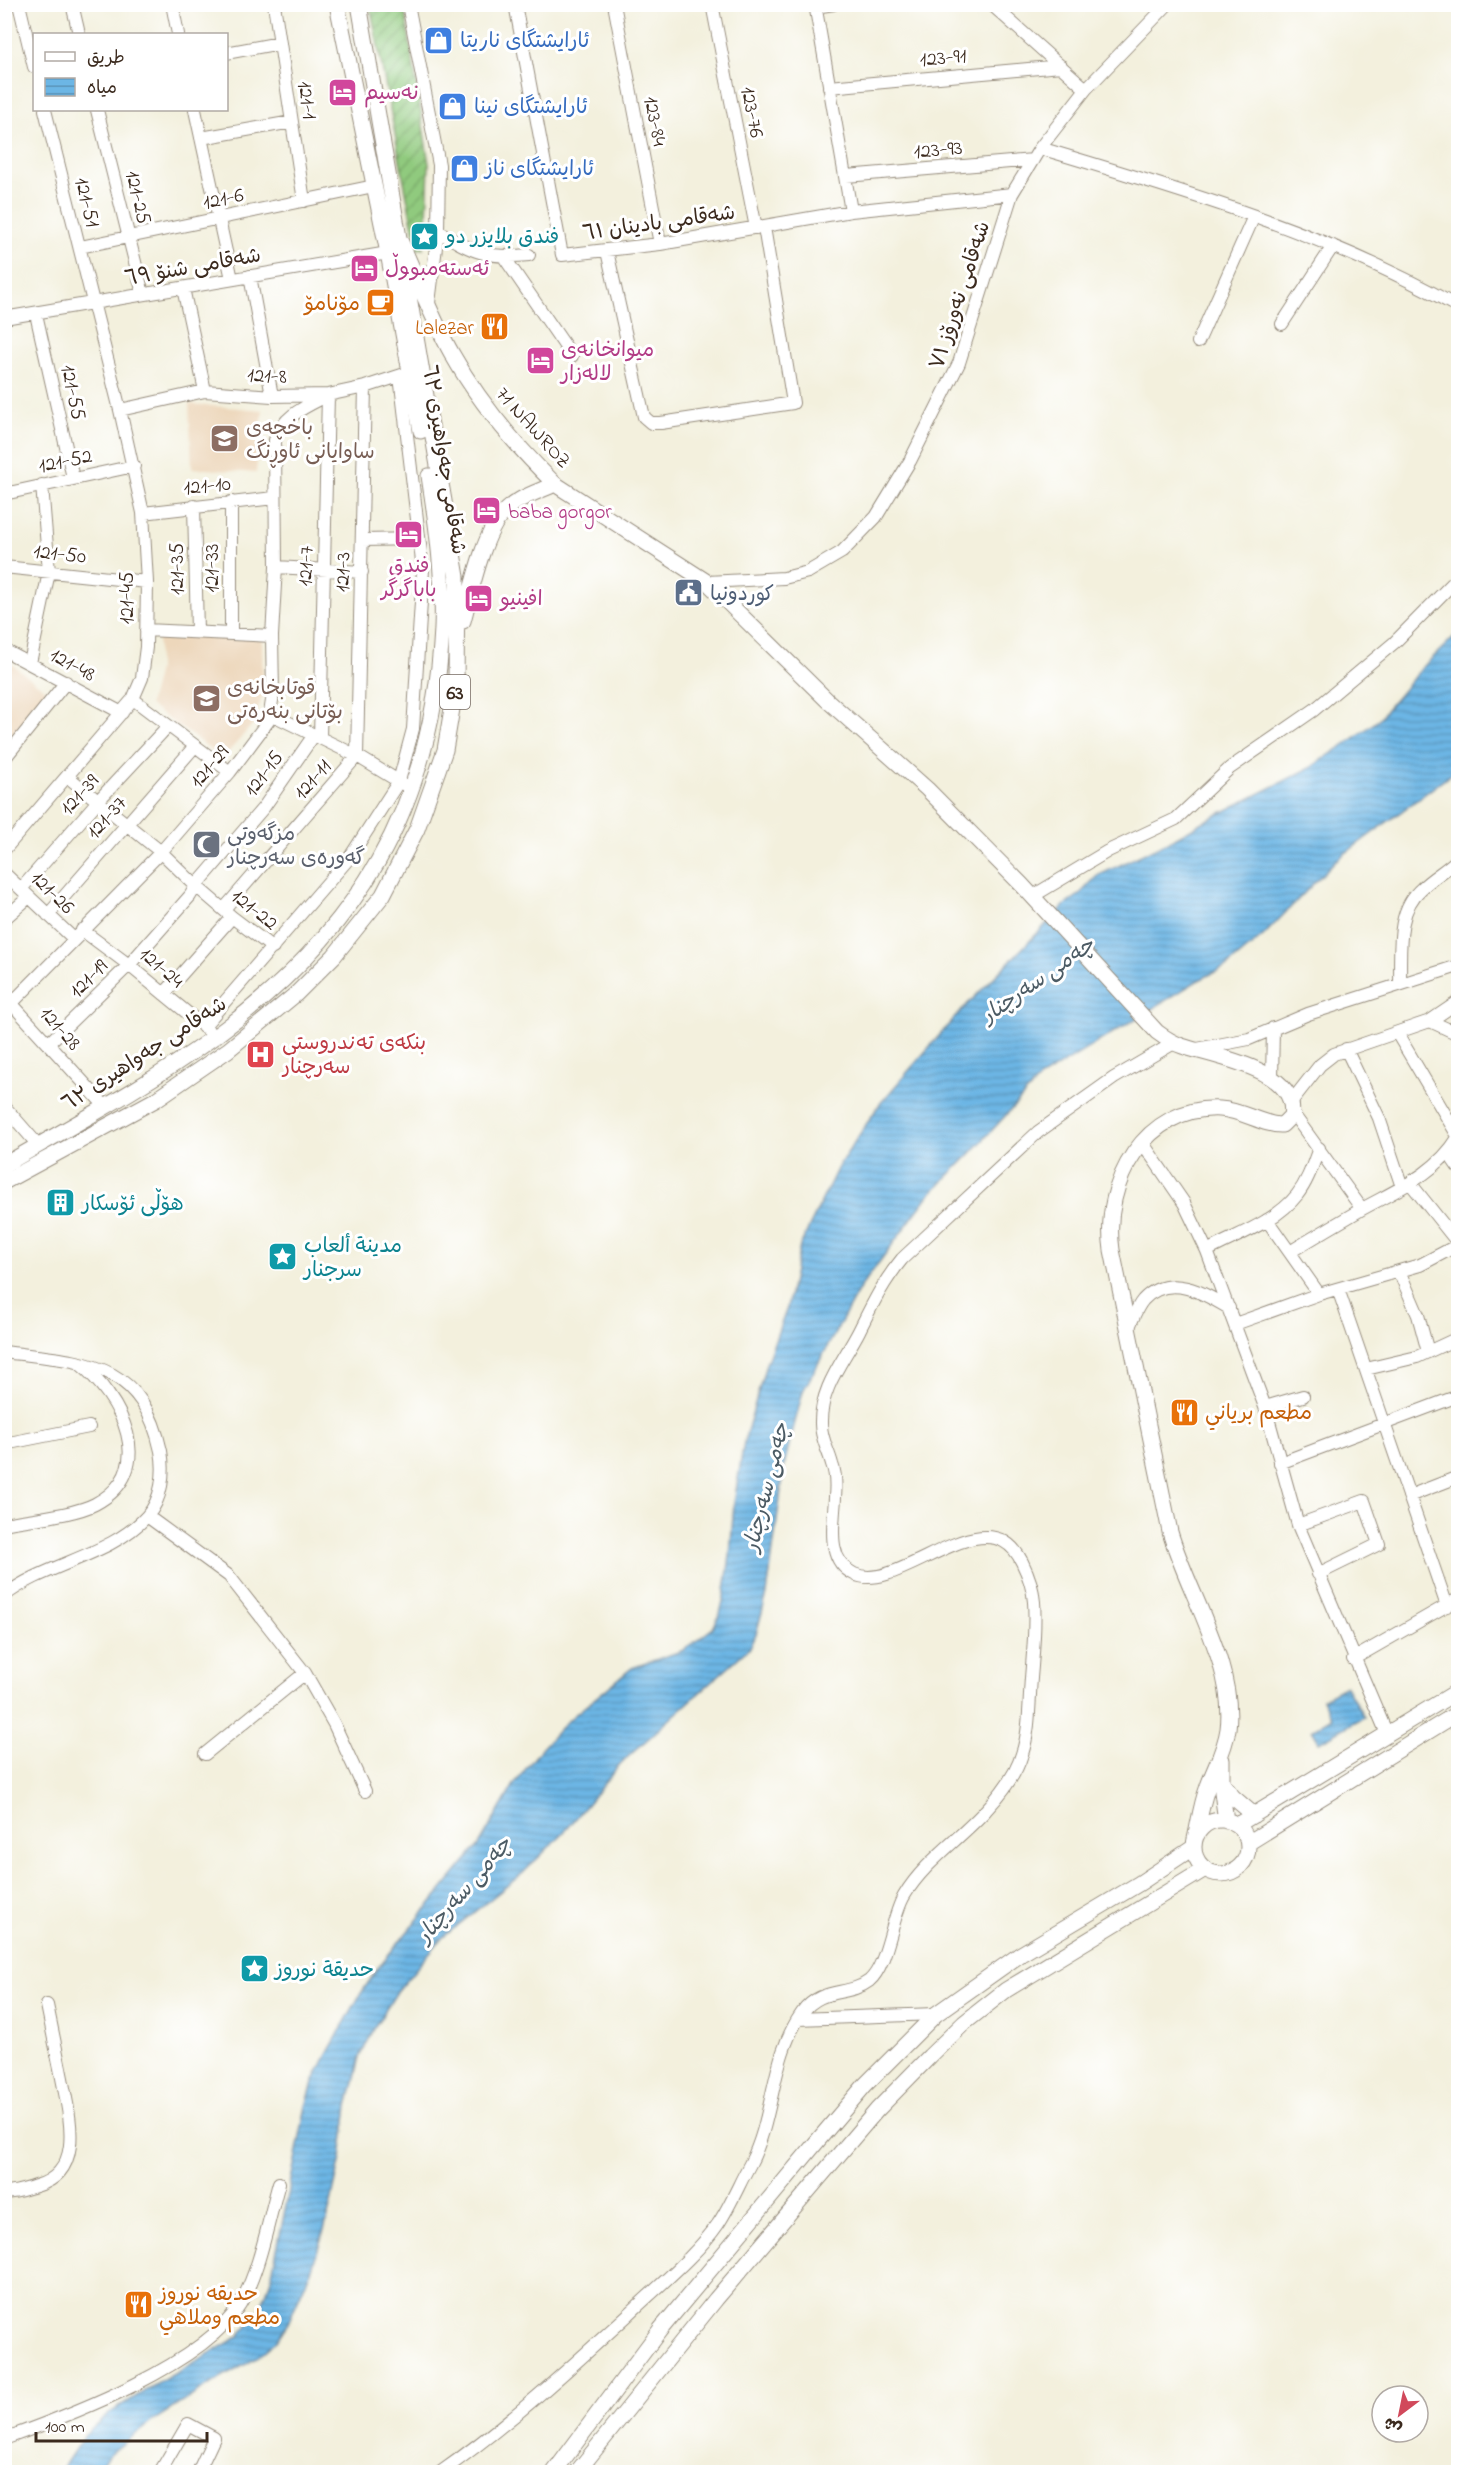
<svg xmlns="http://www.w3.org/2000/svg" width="1463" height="2477" font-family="'Indie Flower','Playpen Sans Arabic',sans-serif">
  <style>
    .built { fill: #edd7bb }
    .garden { fill: url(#garden-furrows); stroke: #667a4e; stroke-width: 1.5 }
    .water { fill: url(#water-rules); stroke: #547082; stroke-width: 1.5 }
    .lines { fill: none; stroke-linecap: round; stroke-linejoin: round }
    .minor-casing { stroke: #978d7e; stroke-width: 14 }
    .major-casing { stroke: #978d7e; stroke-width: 17 }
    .minor { stroke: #fff; stroke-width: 12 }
    .major { stroke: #fff; stroke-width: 15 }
    .labels { text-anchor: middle; stroke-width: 6; stroke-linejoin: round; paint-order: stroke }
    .shield { fill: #fff; stroke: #766a62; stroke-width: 1.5 }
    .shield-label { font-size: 20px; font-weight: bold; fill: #3b2a1e }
    .shop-label { font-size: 21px; fill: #366cbe; stroke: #fff; text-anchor: start }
    .street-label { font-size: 21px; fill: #3b2a1e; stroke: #fff }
    .hotel-label { font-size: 21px; fill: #b23c85; stroke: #fff; text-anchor: start }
    .culture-label { font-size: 21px; fill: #0d838f; stroke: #fff; text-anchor: start }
    .food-label { font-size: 21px; fill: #c56008; stroke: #fff; text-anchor: end }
    .education-label { font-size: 21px; fill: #785e54; stroke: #fff; text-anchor: start }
    .service-label { font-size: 21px; fill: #4e5e75; stroke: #fff; text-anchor: start }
    .worship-label { font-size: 21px; fill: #5b616d; stroke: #fff; text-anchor: start }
    .health-label { font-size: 21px; fill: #be3a42; stroke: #fff; text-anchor: start }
    .water-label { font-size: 22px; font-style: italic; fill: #4c5b64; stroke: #fff }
  </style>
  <defs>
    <pattern id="garden-furrows" width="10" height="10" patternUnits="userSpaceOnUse" patternTransform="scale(1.5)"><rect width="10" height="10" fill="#90ca7e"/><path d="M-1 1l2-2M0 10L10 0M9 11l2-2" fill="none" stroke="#77a467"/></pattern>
    <pattern id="water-rules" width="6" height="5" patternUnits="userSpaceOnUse" patternTransform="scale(1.5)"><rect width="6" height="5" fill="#6cb6e5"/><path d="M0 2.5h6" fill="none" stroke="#5a94b9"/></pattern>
  </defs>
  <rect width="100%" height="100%" fill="#fff"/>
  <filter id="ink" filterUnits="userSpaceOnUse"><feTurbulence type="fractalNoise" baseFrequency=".0167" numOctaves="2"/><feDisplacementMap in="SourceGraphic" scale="12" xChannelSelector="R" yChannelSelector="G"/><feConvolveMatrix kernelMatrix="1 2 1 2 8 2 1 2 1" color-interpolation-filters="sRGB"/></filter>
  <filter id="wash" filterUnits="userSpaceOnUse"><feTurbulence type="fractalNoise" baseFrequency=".008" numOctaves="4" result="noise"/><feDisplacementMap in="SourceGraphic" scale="24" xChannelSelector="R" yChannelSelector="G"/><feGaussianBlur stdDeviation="1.35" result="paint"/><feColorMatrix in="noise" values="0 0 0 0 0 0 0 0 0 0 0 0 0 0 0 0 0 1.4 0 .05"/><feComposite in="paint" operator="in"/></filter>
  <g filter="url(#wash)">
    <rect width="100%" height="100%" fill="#f3f0dd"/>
    <path class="built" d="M189 404 263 410 256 473 192 468Z
      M158 634 262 637 263 694 253 724 223 758 149 705 158 670Z
      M5 659 48 692 8 740 4 737Z"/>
    <path class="garden" d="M370 5H404L429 164 427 218 423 248 417 249Z"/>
    <path class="water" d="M1458 633V769L1335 861 1264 935 1227 966 1197 981 1041 1077 972 1152 929 1195 860 1288 803 1391 785 1461 767 1594 756 1634 748 1649 620 1764 568 1828 523 1873 442 1938 398 1990 375 2027 360 2057 348 2106 341 2158 327 2220 312 2268 288 2323 276 2341 255 2359 204 2388 154 2420 111 2453 95 2472H60L84 2436 110 2413 143 2392 238 2337 260 2310 271 2279 306 2106 313 2083 325 2058 360 1995 380 1965 479 1845 515 1783 541 1749 566 1722 632 1668 684 1650 713 1628 720 1614 724 1597 730 1556 734 1503 744 1442 754 1407 766 1364 787 1308 800 1246 838 1167 879 1105 958 1014 1065 905 1079 895 1097 876 1166 843 1205 821 1310 768 1353 739 1377 721 1421 669Z
      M1346 1686 1364 1717 1319 1742 1312 1730 1332 1718 1322 1699Z"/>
  </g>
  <g filter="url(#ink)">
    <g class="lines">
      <defs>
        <path id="minor" d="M19 4 34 67
          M72 4 79 34
          M172 4 178 34
          M274 4 304 201
          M408 4 439 165 438 231 429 303
          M515 4 562 255 660 244 851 211 1012 194
          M614 4 660 244
          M712 4 756 228
          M815 4 851 211
          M991 4 1086 89
          M815 7 834 4
          M226 53 280 43
          M829 87 1061 66
          M97 110 143 294
          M195 110 232 279
          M201 138 292 122
          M1040 148C1184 191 1328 233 1458 307
          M846 176 1033 160
          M438 231C474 252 486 259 529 255
          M80 247 374 186
          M607 251 644 417 651 423H661L793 403 764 227
          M504 257 572 356
          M250 276 272 396
          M183 288 205 391
          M36 314 73 478
          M4 318 388 253
          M1282 324 1333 246
          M1198 342 1254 216
          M120 410 205 391 272 396 328 395 365 387 405 374
          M4 494 134 466
          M231 502V634
          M194 506 197 632
          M143 513 274 498
          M362 540 419 539
          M4 567 147 582
          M276 567 362 572
          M707 582 784 578 808 572 842 552 876 517 910 461 959 363 1012 194 1040 148 1086 89 1168 4
          M146 630 272 636
          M4 650 122 713
          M30 663 49 572 42 485
          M133 699 230 772
          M271 714 357 756 405 785
          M4 759 66 682
          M68 777 161 852 196 886 232 917 273 948
          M4 850 133 699 142 678 146 647 147 582 143 513 120 410 45 110
          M4 873 74 939
          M21 889 98 801 168 726
          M1033 896 1108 851 1176 819 1230 768 1314 710 1395 642 1458 578
          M224 909 357 756 365 387
          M48 915 195 746
          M4 919 29 897
          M82 930 129 965 208 1030
          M1400 984C1401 952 1395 911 1422 888 1433 877 1447 870 1458 859
          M164 994 232 917
          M12 1004 105 1106
          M4 1011 161 852 230 772 269 720 273 694 272 636 276 567 275 440C283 415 307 406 328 395L320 738
          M1430 1021 1458 1034
          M203 1027 350 857 399 781 413 729 423 570 400 376
          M1397 1033 1458 1136
          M49 1043 129 965 190 896 196 886 264 807 314 735
          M1197 1049 1249 1039 1308 1014 1458 966
          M1346 1049 1379 1118 1402 1187
          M1272 1079 1273 1028
          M1291 1102 1320 1065 1334 1054 1430 1021 1458 1002
          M4 1106 38 1145
          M1291 1111 1362 1209
          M1142 1142 1184 1203 1207 1251 1265 1407 1298 1525 1387 1734
          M1449 1154 1458 1167
          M1411 1184 1458 1243
          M1267 1220 1319 1294
          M1207 1251C1236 1235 1276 1222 1297 1195 1308 1181 1313 1164 1319 1148
          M1290 1252C1314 1237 1338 1223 1362 1209 1398 1189 1436 1174 1458 1138
          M1399 1271 1418 1315 1428 1352
          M1338 1289 1447 1606
          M1235 1324 1319 1294 1420 1265 1458 1245
          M1128 1329C1133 1319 1136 1308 1143 1300 1169 1272 1204 1293 1229 1308
          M4 1352C83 1362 141 1359 161 1451 165 1472 162 1500 147 1516 111 1556 46 1563 4 1596
          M1366 1369 1417 1357 1458 1338
          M1265 1407 1303 1396
          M4 1444 89 1427
          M1280 1463 1458 1396
          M1409 1496 1458 1477
          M147 1516 229 1576 305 1673 334 1724 365 1791
          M4 1524C29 1519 74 1515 95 1504 160 1470 121 1397 79 1363
          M1298 1525 1364 1501 1379 1544 1318 1574
          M1353 1659 1458 1599
          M205 1754 305 1673
          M798 2019 936 2014
          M4 2193C15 2193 26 2189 36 2186 86 2172 69 2115 62 2078 57 2054 52 2029 47 2005
          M4 2439C70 2415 204 2365 240 2304 260 2270 268 2221 279 2183
          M160 2472 188 2424 214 2438 198 2472
          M441 2472C508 2425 568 2370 629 2314 657 2287 696 2256 718 2224 730 2206 739 2184 750 2164 775 2117 770 2058 802 2013 821 1986 848 1997 869 1981 888 1965 891 1918 904 1896 924 1862 960 1839 986 1810 1001 1794 1016 1775 1022 1754 1030 1730 1029 1703 1031 1678 1033 1653 1036 1627 1034 1602 1033 1588 1028 1574 1022 1562 987 1491 899 1596 854 1574 825 1560 834 1522 835 1497 836 1486 836 1474 832 1464 828 1449 821 1439 821 1424 820 1388 843 1362 859 1331 872 1305 883 1282 902 1259L1038 1132 1114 1078 1174 1043"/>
        <path id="major" d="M337 4 388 253 421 431
          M398 236C416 275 431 317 452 354 480 404 515 445 555 484L707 582 828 701 927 789 1022 885 1157 1032C1165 1038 1173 1043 1182 1046 1214 1057 1300 1069 1291 1116L1282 1125C1265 1126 1242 1110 1220 1109 1145 1105 1102 1183 1112 1250L1170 1532C1188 1593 1236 1666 1228 1729 1225 1751 1214 1768 1207 1789 1201 1805 1199 1822 1195 1839
          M463 621C471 592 483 534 503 513 516 498 538 492 555 484
          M4 1165C75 1124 148 1085 214 1037 357 933 433 807 442 629 444 578 437 526 429 476
          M4 1182 155 1100 228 1050 296 994 334 956 383 895 417 829 445 750 456 685 457 577 359 4
          M1222 1760V1792L1226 1821
          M1222 1783 1233 1797 1254 1815
          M1194 1847a27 27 0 1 1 54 0a27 27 0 1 1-54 0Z
          M1237 1825 1458 1691
          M1248 1843 1458 1713
          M554 2472 660 2330 820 2138 865 2085 936 2014 1021 1954 1140 1883 1194 1847
          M577 2472 716 2299 877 2110 930 2056 964 2023 1006 1990 1205 1869"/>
      </defs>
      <use href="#minor" class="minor-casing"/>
      <use href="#major" class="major-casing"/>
      <use href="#minor" class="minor"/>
      <use href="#major" class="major"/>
    </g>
  </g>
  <defs>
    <symbol id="shop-square" viewBox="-11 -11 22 22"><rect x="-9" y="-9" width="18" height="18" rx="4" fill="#3f7fe0" stroke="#fff"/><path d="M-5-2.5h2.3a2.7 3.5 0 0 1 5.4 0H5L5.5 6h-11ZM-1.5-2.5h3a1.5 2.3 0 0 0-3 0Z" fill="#fff"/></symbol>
    <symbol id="hotel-square" viewBox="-11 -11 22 22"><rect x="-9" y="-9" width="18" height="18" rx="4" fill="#d1479c" stroke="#fff"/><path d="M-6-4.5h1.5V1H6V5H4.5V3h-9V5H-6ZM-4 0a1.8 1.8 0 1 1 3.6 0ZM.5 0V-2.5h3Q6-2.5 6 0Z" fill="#fff"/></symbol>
    <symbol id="sight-square" viewBox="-11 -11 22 22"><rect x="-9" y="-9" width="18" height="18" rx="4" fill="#0f9aa8" stroke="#fff"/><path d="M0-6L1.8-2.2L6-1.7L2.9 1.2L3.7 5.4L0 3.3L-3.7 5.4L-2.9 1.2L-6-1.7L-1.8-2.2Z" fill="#fff"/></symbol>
    <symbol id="cafe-square" viewBox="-11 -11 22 22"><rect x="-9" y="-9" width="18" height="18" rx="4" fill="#e8710a" stroke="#fff"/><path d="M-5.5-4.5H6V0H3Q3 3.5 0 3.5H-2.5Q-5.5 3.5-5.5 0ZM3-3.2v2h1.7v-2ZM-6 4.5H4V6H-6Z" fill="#fff"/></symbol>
    <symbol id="restaurant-square" viewBox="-11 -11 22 22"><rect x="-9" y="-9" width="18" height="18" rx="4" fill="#e8710a" stroke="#fff"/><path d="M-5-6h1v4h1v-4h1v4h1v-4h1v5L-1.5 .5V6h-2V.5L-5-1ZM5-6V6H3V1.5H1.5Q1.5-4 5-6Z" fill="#fff"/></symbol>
    <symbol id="school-square" viewBox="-11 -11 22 22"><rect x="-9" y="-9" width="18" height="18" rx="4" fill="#8d6e63" stroke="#fff"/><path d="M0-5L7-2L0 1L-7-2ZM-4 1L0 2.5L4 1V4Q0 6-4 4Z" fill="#fff"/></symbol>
    <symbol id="civic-square" viewBox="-11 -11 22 22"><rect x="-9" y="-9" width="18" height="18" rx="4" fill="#5c6f8a" stroke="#fff"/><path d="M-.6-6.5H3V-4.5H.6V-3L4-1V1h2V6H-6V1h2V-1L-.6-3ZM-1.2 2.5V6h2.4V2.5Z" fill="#fff"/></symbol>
    <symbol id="mosque-square" viewBox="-11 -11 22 22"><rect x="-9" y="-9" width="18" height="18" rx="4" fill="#6b7280" stroke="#fff"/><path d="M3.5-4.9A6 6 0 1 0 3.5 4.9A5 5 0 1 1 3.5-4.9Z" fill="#fff"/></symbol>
    <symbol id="hospital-square" viewBox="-11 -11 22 22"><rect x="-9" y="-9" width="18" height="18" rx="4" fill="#e0444e" stroke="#fff"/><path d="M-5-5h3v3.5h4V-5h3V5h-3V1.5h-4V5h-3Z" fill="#fff"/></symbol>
    <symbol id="building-square" viewBox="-11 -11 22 22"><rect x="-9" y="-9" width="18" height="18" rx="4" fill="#0f9aa8" stroke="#fff"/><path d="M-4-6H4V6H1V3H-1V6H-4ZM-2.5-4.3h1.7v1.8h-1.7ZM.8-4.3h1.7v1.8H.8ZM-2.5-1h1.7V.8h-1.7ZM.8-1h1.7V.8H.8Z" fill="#fff"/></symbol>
  </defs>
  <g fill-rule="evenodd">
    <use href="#shop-square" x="422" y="24" width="33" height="33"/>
    <use href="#hotel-square" x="326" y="76" width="33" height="33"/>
    <use href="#shop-square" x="436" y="90" width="33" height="33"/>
    <use href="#shop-square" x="448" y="152" width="33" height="33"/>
    <use href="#sight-square" x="408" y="220" width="33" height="33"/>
    <use href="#hotel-square" x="348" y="252" width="33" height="33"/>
    <use href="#cafe-square" x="364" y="286" width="33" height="33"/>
    <use href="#restaurant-square" x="478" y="310" width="33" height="33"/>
    <use href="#hotel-square" x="524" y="344" width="33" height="33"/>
    <use href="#school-square" x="208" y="422" width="33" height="33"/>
    <use href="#hotel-square" x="470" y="494" width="33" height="33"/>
    <use href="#hotel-square" x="392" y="518" width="33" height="33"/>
    <use href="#civic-square" x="672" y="576" width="33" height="33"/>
    <use href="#hotel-square" x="462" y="582" width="33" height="33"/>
    <use href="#school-square" x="190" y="682" width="33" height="33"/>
    <use href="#mosque-square" x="190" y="828" width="33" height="33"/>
    <use href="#hospital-square" x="244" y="1038" width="33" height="33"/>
    <use href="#building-square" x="44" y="1186" width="33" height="33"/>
    <use href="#sight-square" x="266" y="1240" width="33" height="33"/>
    <use href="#restaurant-square" x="1168" y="1396" width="33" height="33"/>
    <use href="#sight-square" x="238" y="1952" width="33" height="33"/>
    <use href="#restaurant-square" x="122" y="2288" width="33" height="33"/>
  </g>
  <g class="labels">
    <rect class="shield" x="440" y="675" width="30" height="34" rx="4.5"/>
    <g class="shield-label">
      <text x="455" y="699">63</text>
    </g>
    <g class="shop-label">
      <text x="460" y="47">ئارایشتگای ناریتا</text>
      <text x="474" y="113">ئارایشتگای نینا</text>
      <text x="485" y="175">ئارایشتگای ناز</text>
    </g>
    <g class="street-label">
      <text transform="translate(943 57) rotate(-5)" y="7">123-91</text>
      <text transform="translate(308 100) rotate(81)" y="7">121-1</text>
      <text transform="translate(753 112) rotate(79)" y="7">123-76</text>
      <text transform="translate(656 121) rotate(79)" y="7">123-84</text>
      <text transform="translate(938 149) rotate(-5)" y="7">123-93</text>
      <text transform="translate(139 197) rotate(76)" y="7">121-25</text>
      <text transform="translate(223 198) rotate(-12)" y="7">121-6</text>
      <text transform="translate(88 202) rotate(76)" y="7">121-51</text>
      <text transform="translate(659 222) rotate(-8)" y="7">شەقامی بادینان ٦١</text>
      <text transform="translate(193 266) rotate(-10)" y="7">شەقامی شنۆ ٦٩</text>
      <text transform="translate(959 295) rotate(-72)" y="7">شەقامی نەورۆز ٧١</text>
      <text transform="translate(267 375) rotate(2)" y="7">121-8</text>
      <text transform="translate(74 392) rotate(78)" y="7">121-55</text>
      <text transform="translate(534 427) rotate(48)" y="7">71 NAWROZ</text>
      <text transform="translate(65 460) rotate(-12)" y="7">121-52</text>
      <text transform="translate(445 460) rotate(81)" y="7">شەقامی جەواهیری ٦٣</text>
      <text transform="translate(207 485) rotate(-6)" y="7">121-10</text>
      <text transform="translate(60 553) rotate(6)" y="7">121-50</text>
      <text transform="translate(305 566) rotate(-88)" y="7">121-7</text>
      <text transform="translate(211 568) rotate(-90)" y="7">121-33</text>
      <text transform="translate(176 569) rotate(-91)" y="7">121-35</text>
      <text transform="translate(342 572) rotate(-89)" y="7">121-3</text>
      <text transform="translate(126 598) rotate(-90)" y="7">121-45</text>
      <text transform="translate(73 664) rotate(28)" y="7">121-48</text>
      <text transform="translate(209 766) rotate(-50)" y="7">121-29</text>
      <text transform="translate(263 773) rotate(-54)" y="7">121-15</text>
      <text transform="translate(312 779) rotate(-49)" y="7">121-11</text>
      <text transform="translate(79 794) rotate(-48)" y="7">121-39</text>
      <text transform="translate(106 817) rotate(-49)" y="7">121-37</text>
      <text transform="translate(53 892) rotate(44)" y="7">121-26</text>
      <text transform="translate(255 909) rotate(38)" y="7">121-22</text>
      <text transform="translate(162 967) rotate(40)" y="7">121-24</text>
      <text transform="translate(88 978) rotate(-45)" y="7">121-19</text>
      <text transform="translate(61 1028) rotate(48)" y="7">121-28</text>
      <text transform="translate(144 1053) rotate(-33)" y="7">شەقامی جەواهیری ٦٣</text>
    </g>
    <g class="hotel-label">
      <text x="364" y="99">نەسیم</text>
      <text x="385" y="275">ئەستەمبووڵ</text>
      <text x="561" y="356">میوانخانەی<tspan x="561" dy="24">لالەزار</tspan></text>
      <text x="508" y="518">baba gorgor</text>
      <text x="409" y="572" text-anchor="middle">فندق<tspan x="409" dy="24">باباگرگر</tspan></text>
      <text x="500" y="605">افينيو</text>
    </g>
    <g class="culture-label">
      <text x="446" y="243">فندق بلايزر دو</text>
      <text x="82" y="1210">هۆڵی ئۆسکار</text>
      <text x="304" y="1252">مدينة ألعاب<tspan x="304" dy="24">سرجنار</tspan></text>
      <text x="275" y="1976">حديقة نوروز</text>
    </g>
    <g class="food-label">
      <text x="360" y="310">مۆنامۆ</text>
      <text x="474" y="334">Lalezar</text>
      <text x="1205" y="1419" text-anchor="start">مطعم برياني</text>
      <text x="159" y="2300" text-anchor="start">حديقه نوروز<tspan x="159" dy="24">مطعم وملاهي</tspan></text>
    </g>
    <g class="education-label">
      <text x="246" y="434">باخچەی<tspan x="246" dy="24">ساوایانی ئاوڕنگ</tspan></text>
      <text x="227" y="694">قوتابخانەی<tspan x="227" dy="24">بۆتانی بنەرەتی</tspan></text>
    </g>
    <g class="service-label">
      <text x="710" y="600">كوردونيا</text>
    </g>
    <g class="worship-label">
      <text x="227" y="840">مزگەوتی<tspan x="227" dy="24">گەورەی سەرچنار</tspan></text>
    </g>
    <g class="health-label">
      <text x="282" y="1049">بنکەی تەندروستی<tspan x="282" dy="24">سەرچنار</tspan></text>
    </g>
    <g class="water-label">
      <text transform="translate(1037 979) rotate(-35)" y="8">چەمی سەرچنار</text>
      <text transform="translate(765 1487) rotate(-76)" y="8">چەمی سەرچنار</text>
      <text transform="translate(463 1889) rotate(-49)" y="8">چەمی سەرچنار</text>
    </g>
  </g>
  <rect width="1463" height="2477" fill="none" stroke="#fff" stroke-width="24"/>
  <rect x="33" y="33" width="195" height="78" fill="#ffffff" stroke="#b1aaa5" stroke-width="1.5"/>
  <rect x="45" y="52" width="30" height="9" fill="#ffffff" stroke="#b1aaa5" stroke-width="1.5"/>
  <text x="87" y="63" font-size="18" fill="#3b2a1e">طريق</text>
  <rect x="45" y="78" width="30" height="18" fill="url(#water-rules)" stroke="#b1aaa5" stroke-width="1.5"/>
  <text x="87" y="93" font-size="18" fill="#3b2a1e">مياه</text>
  <g transform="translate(1400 2414) rotate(212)"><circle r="28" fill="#ffffff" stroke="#b1aaa5" stroke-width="1.5"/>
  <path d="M0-4.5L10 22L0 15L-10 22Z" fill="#d1495b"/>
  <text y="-9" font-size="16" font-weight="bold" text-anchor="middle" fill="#3b2a1e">ش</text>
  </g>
  <path d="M36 2432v9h171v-9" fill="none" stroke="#3b2a1e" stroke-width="3"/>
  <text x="45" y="2432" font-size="18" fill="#3b2a1e" stroke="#ffffff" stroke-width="4.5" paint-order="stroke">100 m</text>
</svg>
